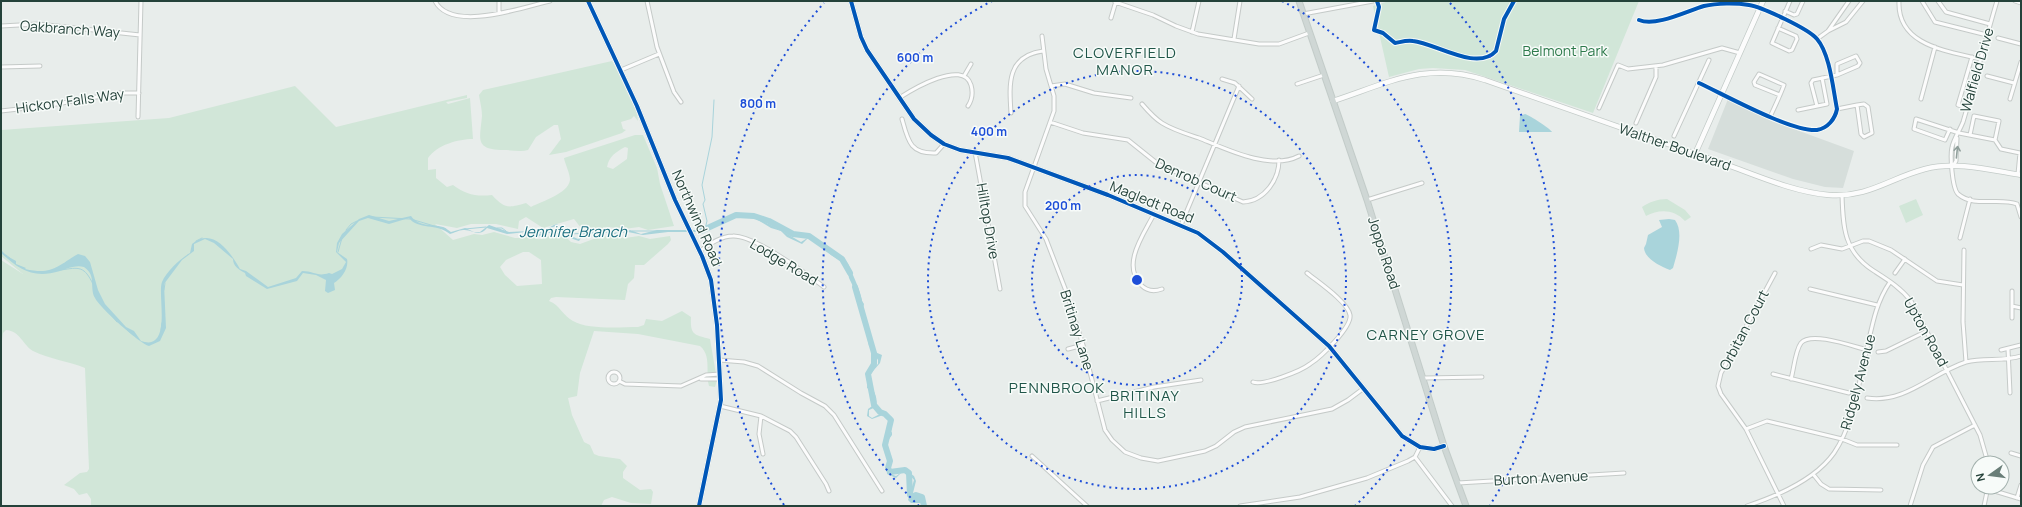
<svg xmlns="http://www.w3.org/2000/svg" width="2022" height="507" font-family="Manrope,sans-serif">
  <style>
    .built { fill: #d6dedb }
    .green { fill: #d1e6d8; fill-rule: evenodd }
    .water { fill: #a9d4db }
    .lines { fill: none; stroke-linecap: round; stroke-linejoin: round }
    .stream { stroke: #a9d4db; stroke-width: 1 }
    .river { stroke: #a9d4db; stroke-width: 6 }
    .street-casing { stroke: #c5cac8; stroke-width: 5 }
    .secondary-casing { stroke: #c3cbc8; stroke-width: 6 }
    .primary-casing { stroke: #c3ccc9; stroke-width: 7 }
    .street { stroke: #fcfcfc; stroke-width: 3 }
    .secondary { stroke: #fcfcfc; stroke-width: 4.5 }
    .primary { stroke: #cfd7d5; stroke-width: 5 }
    .cycleway-casing { stroke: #f7fbf9; stroke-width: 6 }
    .cycleway { stroke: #0057b8; stroke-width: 4 }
    .oneway { stroke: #909f9b }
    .ring { fill: none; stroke: #1d4ed8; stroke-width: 2; stroke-dasharray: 2 4 }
    .labels { text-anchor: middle; stroke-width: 3; stroke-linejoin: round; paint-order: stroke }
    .street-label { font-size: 14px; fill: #24423a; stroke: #f7fbf9 }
    .park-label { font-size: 14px; fill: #2d7a4b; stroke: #f7fbf9 }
    .neighbourhood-label { font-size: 15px; letter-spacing: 1px; fill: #1f5548; stroke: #f7fbf9 }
    .water-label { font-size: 15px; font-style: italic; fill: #1c6f80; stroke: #f7fbf9 }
    .centre { fill: #1d4ed8; stroke: #f7fbf9; stroke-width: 2 }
    .ring-label { font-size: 12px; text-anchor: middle; font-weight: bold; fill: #1d4ed8; stroke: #f7fbf9; stroke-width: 3; stroke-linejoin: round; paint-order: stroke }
  </style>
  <rect width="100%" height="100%" fill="#e8edeb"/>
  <path class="built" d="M1728 99 1772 121 1854 151 1843 188 1825 187 1793 179 1708 149Z"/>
  <path class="green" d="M1389 1H1639L1593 113 1465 70 1433 68 1419 69 1389 77 1373 6Z
    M612 61C621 77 637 103 638 121L634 116 631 119 621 122 623 129 626 130 622 133 566 152 549 155 561 139 558 125H554L536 137 528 150C521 152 512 150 504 150 474 150 480 139 482 116 482 109 480 102 479 95L483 90Z
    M295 86 336 127 467 95V98L446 102 448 104 470 98 473 139C458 139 437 145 428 158V170L436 169V178L447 187 453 185C465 194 476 197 492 195 505 209 508 208 526 203L531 207C542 201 568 194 570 180 570 173 565 164 564 158L635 135H643L657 168 660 184 674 226 648 230 639 227 624 229 608 227 585 233 574 219 543 228 526 217 519 221 518 229 496 224H471L457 228 435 224 453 240 474 234 482 235 494 232 515 238H524L531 233 536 239C545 240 548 236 555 233 558 231 564 231 568 230L564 235 571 242 580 244 599 237 610 236 625 238 639 236 650 239 670 236 671 240 668 244 644 265H635L634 278 628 284 625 300 556 297 551 298 549 301C560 305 563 316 573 321 588 330 621 327 638 327L644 325 646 319 662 321 682 311 691 317C690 335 694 335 710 339L717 380 715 387 709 386C705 373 712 356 700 346L638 334 594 331 580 373 577 396 568 398 572 415 584 442 590 445 594 454 599 456 620 459 627 466 623 472V478L640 490 651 489 653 492 651 504 631 503 612 497 604 500 601 506H91V499L87 493 79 495 74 489 64 485 80 473 87 472 89 469 85 368C68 361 49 359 33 351 23 345 20 331 6 330L3 333 1 349V260L23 274 1 256V130L169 118ZM625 147 628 148 627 159 613 169 607 167C609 156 616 152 625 147ZM523 252H529L541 260 542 284 517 286 505 275 500 267 506 260Z
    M1667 199 1685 210 1691 217 1685 221C1674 209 1659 209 1646 216L1642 207C1649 202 1658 199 1667 199Z
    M1916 199 1923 215 1906 223 1899 206Z"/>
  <path class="water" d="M1525 114C1529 115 1551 129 1552 132H1519L1520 116Z
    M740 213C763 219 781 230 801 242L809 237C812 238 816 238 818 240 823 245 827 252 834 255 839 258 847 259 849 266 853 275 861 292 862 301L864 304 863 308 868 323 871 347 875 352 882 355 880 363 867 378C871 388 879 395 876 407L869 410V416L872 418 882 413 892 417V435L885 445C888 456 895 464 888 473L896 476 905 470 914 476 916 481 913 493 924 502 926 506 923 503H911L908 500 914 480 908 473 903 471 896 478 887 474 891 463 883 447 892 431 887 416 883 415 872 419 867 416 868 409C877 402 877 404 873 391L867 388C869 373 862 376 878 364V360L869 346 859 299 849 278 846 264 831 255 814 239 808 238 802 244 787 237 781 231 771 228 751 216 745 217 734 215 723 223 700 232H668L643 235 628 232 615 234 605 230 599 231 594 235 591 232 583 235 579 241C568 238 563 234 557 226 548 227 546 235 537 237L526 232 507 234 487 228C479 238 473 229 463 230 459 230 454 233 450 234 437 223 418 230 409 218L389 224 368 218 359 221 339 243 337 252 347 259C349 268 342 278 334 283L335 290 328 293 325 291 326 280 316 275 303 273 297 281 267 289 246 276 245 273C239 270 233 266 233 259L214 243 205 239 194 244V251L182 260 164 284 166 328 160 341 149 346C140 344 99 307 95 298 89 287 97 276 84 267 76 265 68 268 60 271 33 279 20 270 1 253L2 251 7 256 16 261V264L26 268 25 269C52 275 56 267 78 254L85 256 90 262 98 290 105 304 126 327 134 331 141 341C173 352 157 294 162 282 166 272 181 258 190 253L192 244C213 226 230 252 240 269L246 271 268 287 296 278 302 271C314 271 317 277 329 273L332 274 342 269 346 262 336 252 337 243 342 234 359 219 369 215 389 221 411 216C419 227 431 224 443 227 445 227 449 231 451 232L465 228 474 232H480L489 225 509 232 529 231 536 235C544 234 548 226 557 224L569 235 578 239 582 234 603 229 613 233 630 230 641 234 657 230H701L722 222 735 214Z
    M1669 219 1675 220C1684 232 1677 254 1673 268L1670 270C1660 266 1645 259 1644 248L1646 244 1648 235 1662 227 1659 220Z"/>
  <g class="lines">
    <path class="stream" d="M372 217 410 219
      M414 220 441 228
      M497 228H502L506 231
      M465 229 486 227
      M705 229 707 221 703 204 705 200 702 185 712 137 714 100
      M346 230 351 224 357 221
      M632 231H661
      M546 232 563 234
      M596 233 609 232
      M535 234 543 232
      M568 234 593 233
      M196 241 202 238
      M338 252 342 238
      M6 255 11 259
      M61 270C80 267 84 266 93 284
      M164 290 165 283
      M110 314 117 322
      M126 329 133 335
      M161 330 162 323"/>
    <path class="river" d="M701 231 736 215 754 216 769 221 793 234 809 236 842 259 850 273
      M855 287 874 353V364L868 374 874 405 880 412 885 414 891 420 885 445 890 461 888 468 890 472 905 470 909 473 910 495 912 497 916 495 922 497 924 506"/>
    <defs>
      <path id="street" d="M435 1C451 33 524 7 550 1
        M499 1V13
        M647 1 657 47 674 92 681 102
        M1899 1C1897 46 1948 51 1980 59
        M1922 1 1935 22 1987 35
        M1938 1 1946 12 1990 24
        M1997 1C1985 41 1975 82 1963 122 1960 130 1954 138 1952 147 1950 155 1952 188 1958 194 1974 208 1999 197 2017 204L2021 217
        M2015 1 2021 3
        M1115 2 1153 15 1176 26 1198 34 1259 44H1279L1309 33
        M1785 11 1794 15 1797 14 1803 1
        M1303 14 1373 1
        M1111 18 1116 1
        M1639 20C1656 27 1687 11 1704 6 1717 3 1736 3 1749 5 1762 7 1809 29 1817 39 1830 54 1833 89 1837 109 1835 119 1828 128 1817 130 1791 132 1725 95 1699 83
        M1 26 38 24 140 35
        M1778 28 1796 36 1797 39 1792 50 1789 51 1772 43 1790 1
        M1828 31 1846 22 1863 1
        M1192 32 1199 1
        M1042 36 1046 69 1054 96V111L1025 192V206L1046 239 1066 291 1083 345 1105 430 1112 440 1125 452 1141 458 1158 461 1205 451 1216 446 1234 432 1245 427 1332 409 1348 400 1364 388
        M1998 38 2021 44
        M1234 39 1240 1
        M1817 39 1828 31 1849 1
        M1 67 40 66
        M621 70 659 54
        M964 76 971 64
        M1987 76 2014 83
        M1222 79 1235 83 1252 99
        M1297 84 1324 75
        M1051 86 1065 84 1094 93 1131 98
        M899 98C913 89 963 59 971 85 973 92 972 100 968 106
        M1921 99 1935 47
        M2010 99 2021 62
        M1142 104C1148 111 1154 118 1162 123 1173 130 1187 134 1199 138 1226 149 1270 171 1299 156
        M1864 104 1868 107 1872 133 1864 137 1861 134 1857 105Z
        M1817 106 1811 83 1813 80 1837 75 1858 66 1860 63 1856 56 1837 64V75
        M1599 108 1618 65 1628 69 1663 65 1722 48 1740 53
        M1967 108 1958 105 1972 57
        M1837 109 1857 105
        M1798 110 1827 104 1822 78
        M1 111 45 106 119 93H139
        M1011 113C1009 83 1007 56 1043 51
        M138 117 141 1
        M1770 117C1775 106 1780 96 1784 85L1759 74 1754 82 1755 85 1780 95
        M902 119C908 141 910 154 936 153L944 144
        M1050 122 1083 133 1128 140 1158 164 1243 202C1265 201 1279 179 1279 160
        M1636 123 1656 77V66
        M1950 129 1945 140 1914 129 1916 119 1959 133 1995 140 2001 149 2020 153 2018 174
        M1970 135 1974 116 1999 121 1995 140
        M1674 136 1709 60
        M975 152 1000 289
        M1953 166 1956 161 1957 138
        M1842 195C1843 228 1844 252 1874 271 1888 280 1901 288 1911 301L1980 435 1988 463
        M1367 200 1422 183
        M1154 214C1144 234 1121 264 1141 285 1147 291 1154 292 1162 289
        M1181 225 1239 86
        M1960 238 1970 199
        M1811 249 1821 245 1842 249 1863 241H1869L1891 250 1937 281 1963 285
        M1964 250 1963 322 1966 362
        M700 251C710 244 721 236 733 236 754 235 807 274 824 287
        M1775 273 1721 373 1718 386 1721 394 1746 429 1784 506
        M1895 273 1905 259
        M1810 289 1877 305
        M2012 306 2021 308
        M2012 318V291
        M1068 349 1083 345
        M2008 349 2010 393
        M2001 350 2021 345
        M1878 352 1886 351 1927 331
        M719 360 744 362 758 366 801 393 825 406 834 415 882 491
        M608 378a6 6 0 1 1 12 0a6 6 0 1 1-12 0Z
        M1773 374 1849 393
        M1424 378 1482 377
        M701 379H720
        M1791 379C1794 369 1795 351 1801 343 1811 331 1852 346 1867 350
        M619 381 625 384 681 386 706 375 720 374
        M1253 382C1263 386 1301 371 1310 364 1321 357 1352 327 1350 315 1348 302 1318 282 1307 273
        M1867 398C1905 404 1932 373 1966 362 1984 357 2003 362 2021 356
        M1097 401 1154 387 1201 380
        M720 406 761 416 790 431 796 437 826 484 829 491
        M761 416 759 434 763 454
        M1746 429 1767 421 1842 439 1857 445H1897
        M2011 453 2021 456
        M1032 456 1087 506
        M1415 457 1452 506
        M1813 474 1821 484 1829 489 1881 490
        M1458 483 1624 473
        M1988 489 2021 499
        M2017 498 2021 485
        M1240 506 1300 497 1367 478 1408 461 1415 457 1420 447
        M1747 506C1777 496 1815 480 1834 453 1855 422 1859 379 1868 344 1873 321 1877 301 1890 282
        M1910 506 1923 465 1933 447 1975 425
        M1984 506 1988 487"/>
      <path id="secondary" d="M588 1 637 106 675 200 702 256 711 280 717 325 721 400 699 506
        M851 1 861 37 867 50 914 119 931 135 944 144 960 150 1008 158 1108 195 1198 233 1223 252 1329 346 1402 436 1420 447 1434 449 1444 446
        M1333 101C1388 83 1426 61 1485 80 1564 108 1643 136 1722 163 1756 175 1793 192 1829 195 1868 198 1890 178 1925 169 1956 161 1990 170 2021 175
        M1695 154 1763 1"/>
      <path id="primary" d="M1299 1 1367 200 1444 446 1466 506"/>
    </defs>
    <use href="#street" class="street-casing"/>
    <use href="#secondary" class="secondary-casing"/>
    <use href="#primary" class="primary-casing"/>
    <use href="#street" class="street"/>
    <use href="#secondary" class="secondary"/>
    <use href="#primary" class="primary"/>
    <defs>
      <path id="cycleway" d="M588 1 637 106 675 200 702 256 711 280 717 325 721 400 699 506
        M851 1 861 37 867 50 914 119 931 135 944 144 960 150 1008 158 1108 195 1198 233 1223 252 1329 346 1402 436 1420 447 1434 449 1444 446
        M1377 1 1379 7 1374 30 1383 33 1395 43C1401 42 1406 40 1413 41 1435 43 1477 72 1496 51L1504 19 1514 1
        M1639 20C1656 27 1687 11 1704 6 1717 3 1736 3 1749 5 1762 7 1809 29 1817 39 1830 54 1833 89 1837 109 1835 119 1828 128 1817 130 1791 132 1725 95 1699 83"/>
    </defs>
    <use href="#cycleway" class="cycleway-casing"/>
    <use href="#cycleway" class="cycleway"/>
  </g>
  <defs><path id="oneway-shaft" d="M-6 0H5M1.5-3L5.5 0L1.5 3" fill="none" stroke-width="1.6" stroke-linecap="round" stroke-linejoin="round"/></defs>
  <use class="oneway" href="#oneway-shaft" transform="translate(1957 152) rotate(-84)"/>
  <g class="ring">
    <circle cx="1137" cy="280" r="105"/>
    <circle cx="1137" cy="280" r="209"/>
    <path d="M919 506A314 314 0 0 1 992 1M1282 1A314 314 0 0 1 1355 506"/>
    <path d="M784 505A418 418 0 0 1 824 3M1450 3A418 418 0 0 1 1490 505"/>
  </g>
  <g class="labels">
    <g class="street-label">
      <text transform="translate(70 29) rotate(4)" y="5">Oakbranch Way</text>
      <text transform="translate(1977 70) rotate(-74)" y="5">Walfield Drive</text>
      <text transform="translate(70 101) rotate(-8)" y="5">Hickory Falls Way</text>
      <text transform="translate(1675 147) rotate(19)" y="5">Walther Boulevard</text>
      <text transform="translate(1196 180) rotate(24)" y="5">Denrob Court</text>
      <text transform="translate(1152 202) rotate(22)" y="5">Magledt Road</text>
      <text transform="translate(697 218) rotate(66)" y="5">Northwind Road</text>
      <text transform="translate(988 221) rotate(80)" y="5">Hilltop Drive</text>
      <text transform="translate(1384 253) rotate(72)" y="5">Joppa Road</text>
      <text transform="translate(784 262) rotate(31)" y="5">Lodge Road</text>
      <text transform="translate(1077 330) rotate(73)" y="5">Britinay Lane</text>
      <text transform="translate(1744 330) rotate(-62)" y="5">Orbitan Court</text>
      <text transform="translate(1926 332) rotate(61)" y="5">Upton Road</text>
      <text transform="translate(1858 382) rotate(-75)" y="5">Ridgely Avenue</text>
      <text transform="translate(1541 478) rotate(-3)" y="5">Burton Avenue</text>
    </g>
    <g class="park-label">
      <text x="1565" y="56">Belmont Park</text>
    </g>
    <g class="neighbourhood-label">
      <text x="1125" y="58">CLOVERFIELD<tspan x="1125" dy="17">MANOR</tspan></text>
      <text x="1426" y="340">CARNEY GROVE</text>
      <text x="1057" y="393">PENNBROOK</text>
      <text x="1145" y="401">BRITINAY<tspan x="1145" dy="17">HILLS</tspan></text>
    </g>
    <g class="water-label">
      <text x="573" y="237">Jennifer Branch</text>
    </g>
  </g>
  <circle cx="1137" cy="280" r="6" class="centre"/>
  <g class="ring-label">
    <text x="915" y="62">600 m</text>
    <text x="758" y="108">800 m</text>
    <text x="989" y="136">400 m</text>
    <text x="1063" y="210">200 m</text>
  </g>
  <rect width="2022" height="507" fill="none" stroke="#24423a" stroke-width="4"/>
  <g transform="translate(1990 475) rotate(256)"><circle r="19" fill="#f7fbf9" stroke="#a3b1ad"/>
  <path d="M0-3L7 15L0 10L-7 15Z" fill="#697e78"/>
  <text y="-6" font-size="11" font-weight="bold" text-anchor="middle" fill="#24423a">N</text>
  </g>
</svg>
